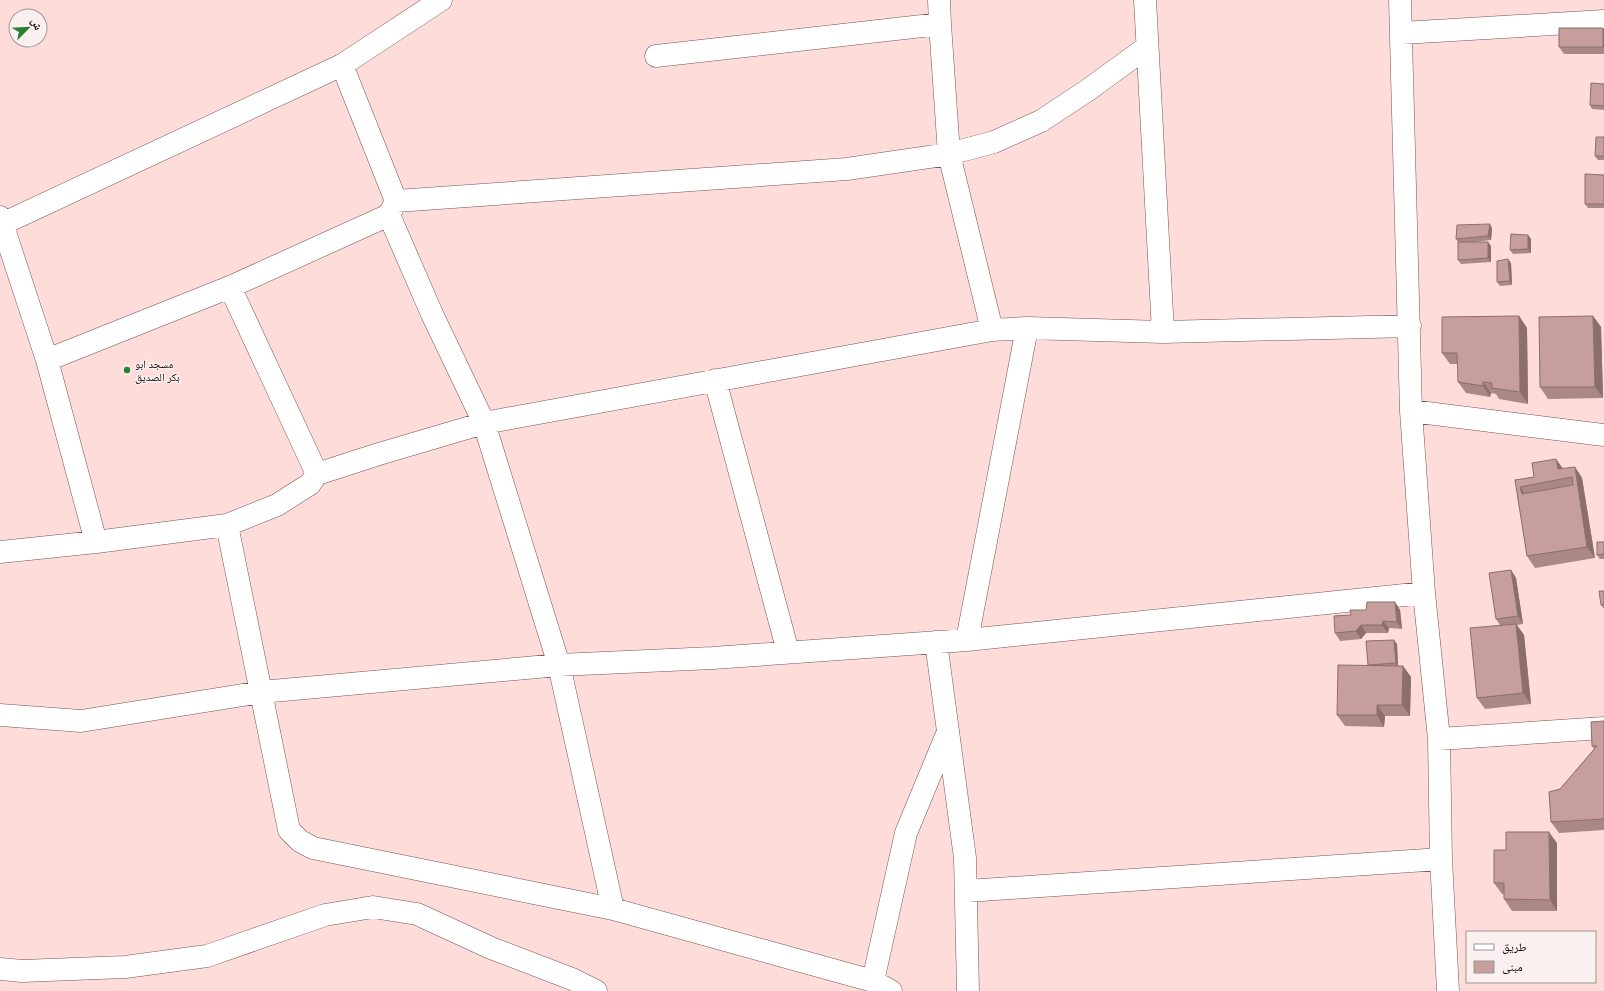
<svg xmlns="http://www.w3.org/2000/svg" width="1604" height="991" font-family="'Golos Text','Noto Naskh Arabic',sans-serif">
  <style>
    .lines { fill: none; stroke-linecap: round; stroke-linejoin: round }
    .street-casing { stroke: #775351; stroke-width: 23 }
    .street { stroke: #fff; stroke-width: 22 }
    .wall { fill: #aa8885 }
    .shaded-wall { fill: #8b6f6c }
    .building { fill: #c69e9b; stroke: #8b6f6c; fill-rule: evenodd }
    .poi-dot { fill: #298130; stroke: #f9f0ef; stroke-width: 1.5 }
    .labels { text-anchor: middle; stroke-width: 3; stroke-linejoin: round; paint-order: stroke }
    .poi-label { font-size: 11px; fill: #1b0d0c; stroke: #f9f0ef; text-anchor: start }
  </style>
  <rect width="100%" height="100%" fill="#fedcd9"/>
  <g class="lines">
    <defs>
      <path id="street" d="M939 0 940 24 949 154 992 330
        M1145 0 1163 332
        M1400 0 1411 411 1424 593 1439 739 1441 859 1448 991
        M1402 33 1604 21
        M656 56 940 24
        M342 65 396 201 389 215 432 314 484 423 559 665 613 909
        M396 201 847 169 949 154 994 142 1041 121 1088 90 1147 47
        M0 217 47 360 96 542
        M0 225 342 65 441 0
        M230 287 317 474
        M47 360 230 287 389 215
        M715 380 788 652
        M1411 411 1604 435
        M227 525 289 830 300 841 313 848 613 909 873 981 891 991
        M0 552 96 542 227 525 277 505 310 484 317 474 379 454 484 423 992 330 1027 328 1163 332 1410 326
        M967 640 1027 328
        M936 642 965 858 968 991
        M0 715 81 721 261 692 559 665 713 658 967 640 1424 593
        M1439 739 1604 728
        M967 891 1441 859
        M0 969 22 971 125 967 207 956 325 915 373 907 417 914 491 948 572 979 596 991
        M873 981 906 833 947 734"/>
    </defs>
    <use href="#street" class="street-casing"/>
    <use href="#street" class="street"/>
  </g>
  <path class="wall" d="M1604 29V54H1564L1559 47Z
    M1604 84V110L1592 109 1590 105Z
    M1604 137V160H1598L1595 156Z
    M1604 175V208H1588L1585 204Z
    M1492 228 1491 240 1475 242 1491 246V262L1461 264 1458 260V242L1456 239Z
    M1528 235 1531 239V253L1513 254 1510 250Z
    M1511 263 1512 285 1500 286 1497 282Z
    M1519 316 1527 328 1528 404 1499 399 1496 394 1491 393 1490 397 1466 393 1458 382V364H1450L1442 353Z
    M1593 316 1601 327 1603 398 1548 399 1540 387Z
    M1575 467 1582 478 1595 558 1535 568 1527 556 1515 480 1534 477 1563 469Z
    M1604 542V559H1600L1597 555Z
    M1511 570 1516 578 1523 624 1517 625 1524 635 1531 704 1485 709 1477 698 1500 625 1496 619Z
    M1604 591V609L1601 605Z
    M1395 602 1400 610 1402 629 1389 628 1388 633H1366L1361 639 1340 641 1335 633 1351 615Z
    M1397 644 1398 666H1403L1411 677 1410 716H1385L1384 727 1345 726 1337 715 1368 665Z
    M1604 721V830L1559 833 1551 822 1560 789 1594 749 1592 746Z
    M1557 843V911H1512L1504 899V894H1502L1494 883 1506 850Z"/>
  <path class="shaded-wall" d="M1603 28 1604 29V47H1603Z
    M1490 224 1492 228 1491 240 1488 236Z
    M1528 235 1531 239V253L1528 249Z
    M1488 242 1491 246V262L1488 258Z
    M1508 259 1511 263 1512 285 1510 281Z
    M1519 316 1527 328 1528 404 1520 392Z
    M1593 316 1601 327 1603 398 1595 387Z
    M1483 382 1491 393 1490 397 1483 386Z
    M1556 459 1564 470 1558 469Z
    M1575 467 1582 478 1595 558 1587 547Z
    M1520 487 1528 498 1522 494Z
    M1511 570 1516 578 1523 624 1518 616Z
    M1395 602 1400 610 1402 629 1397 622Z
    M1383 621 1389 628 1388 633 1382 625Z
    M1516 624 1524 635 1531 704 1523 693Z
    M1361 625 1366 633 1361 639 1356 631Z
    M1394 640 1397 644 1398 667 1396 663Z
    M1403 666 1411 677 1410 716 1402 705Z
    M1377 705 1385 716 1384 727 1377 715Z
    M1549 832 1557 843V911L1550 900Z"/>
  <path class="building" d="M1559 28H1603V47H1559Z
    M1591 83 1604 84V106L1590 105Z
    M1596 137H1604V156H1595Z
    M1585 174 1604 175V204H1585Z
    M1490 224 1488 236 1456 239 1457 225Z
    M1511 234 1528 235V249L1510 250Z
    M1458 242H1488V258L1458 260Z
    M1508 259 1510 281 1497 282V261Z
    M1519 316 1520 392 1492 388V383L1483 382V386L1458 382 1457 353H1442V317Z
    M1593 316 1595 387H1540L1539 317Z
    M1556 459 1558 469 1575 467 1587 547 1527 556 1515 480 1534 477 1532 463ZM1572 477 1573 485 1522 494 1520 487Z
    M1597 542H1604V554L1597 555Z
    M1511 570 1518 616 1496 619 1489 573Z
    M1599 591H1604V604L1601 605Z
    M1367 602H1395L1397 622 1383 621 1382 625H1361L1356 631 1335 633 1334 616 1351 615 1350 610H1366Z
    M1516 624 1523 693 1477 698 1470 628Z
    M1394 640 1396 663 1368 665 1366 641Z
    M1338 665 1403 666 1402 705H1377V715H1337Z
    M1604 721V819L1551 822 1549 792 1560 789 1597 746H1592L1591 722Z
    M1506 832H1549L1550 900 1504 899V883H1494V850H1506Z"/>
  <circle class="poi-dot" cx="127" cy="370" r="4"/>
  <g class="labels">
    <g class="poi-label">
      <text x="135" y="368">مسجد ابو<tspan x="135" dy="13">بكر الصديق</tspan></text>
    </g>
  </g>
  <rect x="1466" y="931" width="130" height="52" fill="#f9f0ef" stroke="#a09594"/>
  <rect x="1474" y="944" width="20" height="6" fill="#ffffff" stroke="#a09594"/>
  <text x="1502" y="951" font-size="12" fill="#1b0d0c">طريق</text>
  <rect x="1474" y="961" width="20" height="12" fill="#c69e9b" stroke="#a09594"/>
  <text x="1502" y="971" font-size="12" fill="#1b0d0c">مبنى</text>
  <g transform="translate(28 28) rotate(66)"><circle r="19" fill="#f9f0ef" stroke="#a09594"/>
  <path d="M0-3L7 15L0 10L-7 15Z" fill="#298130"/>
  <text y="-6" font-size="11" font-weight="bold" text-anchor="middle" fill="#1b0d0c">ش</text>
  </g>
</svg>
